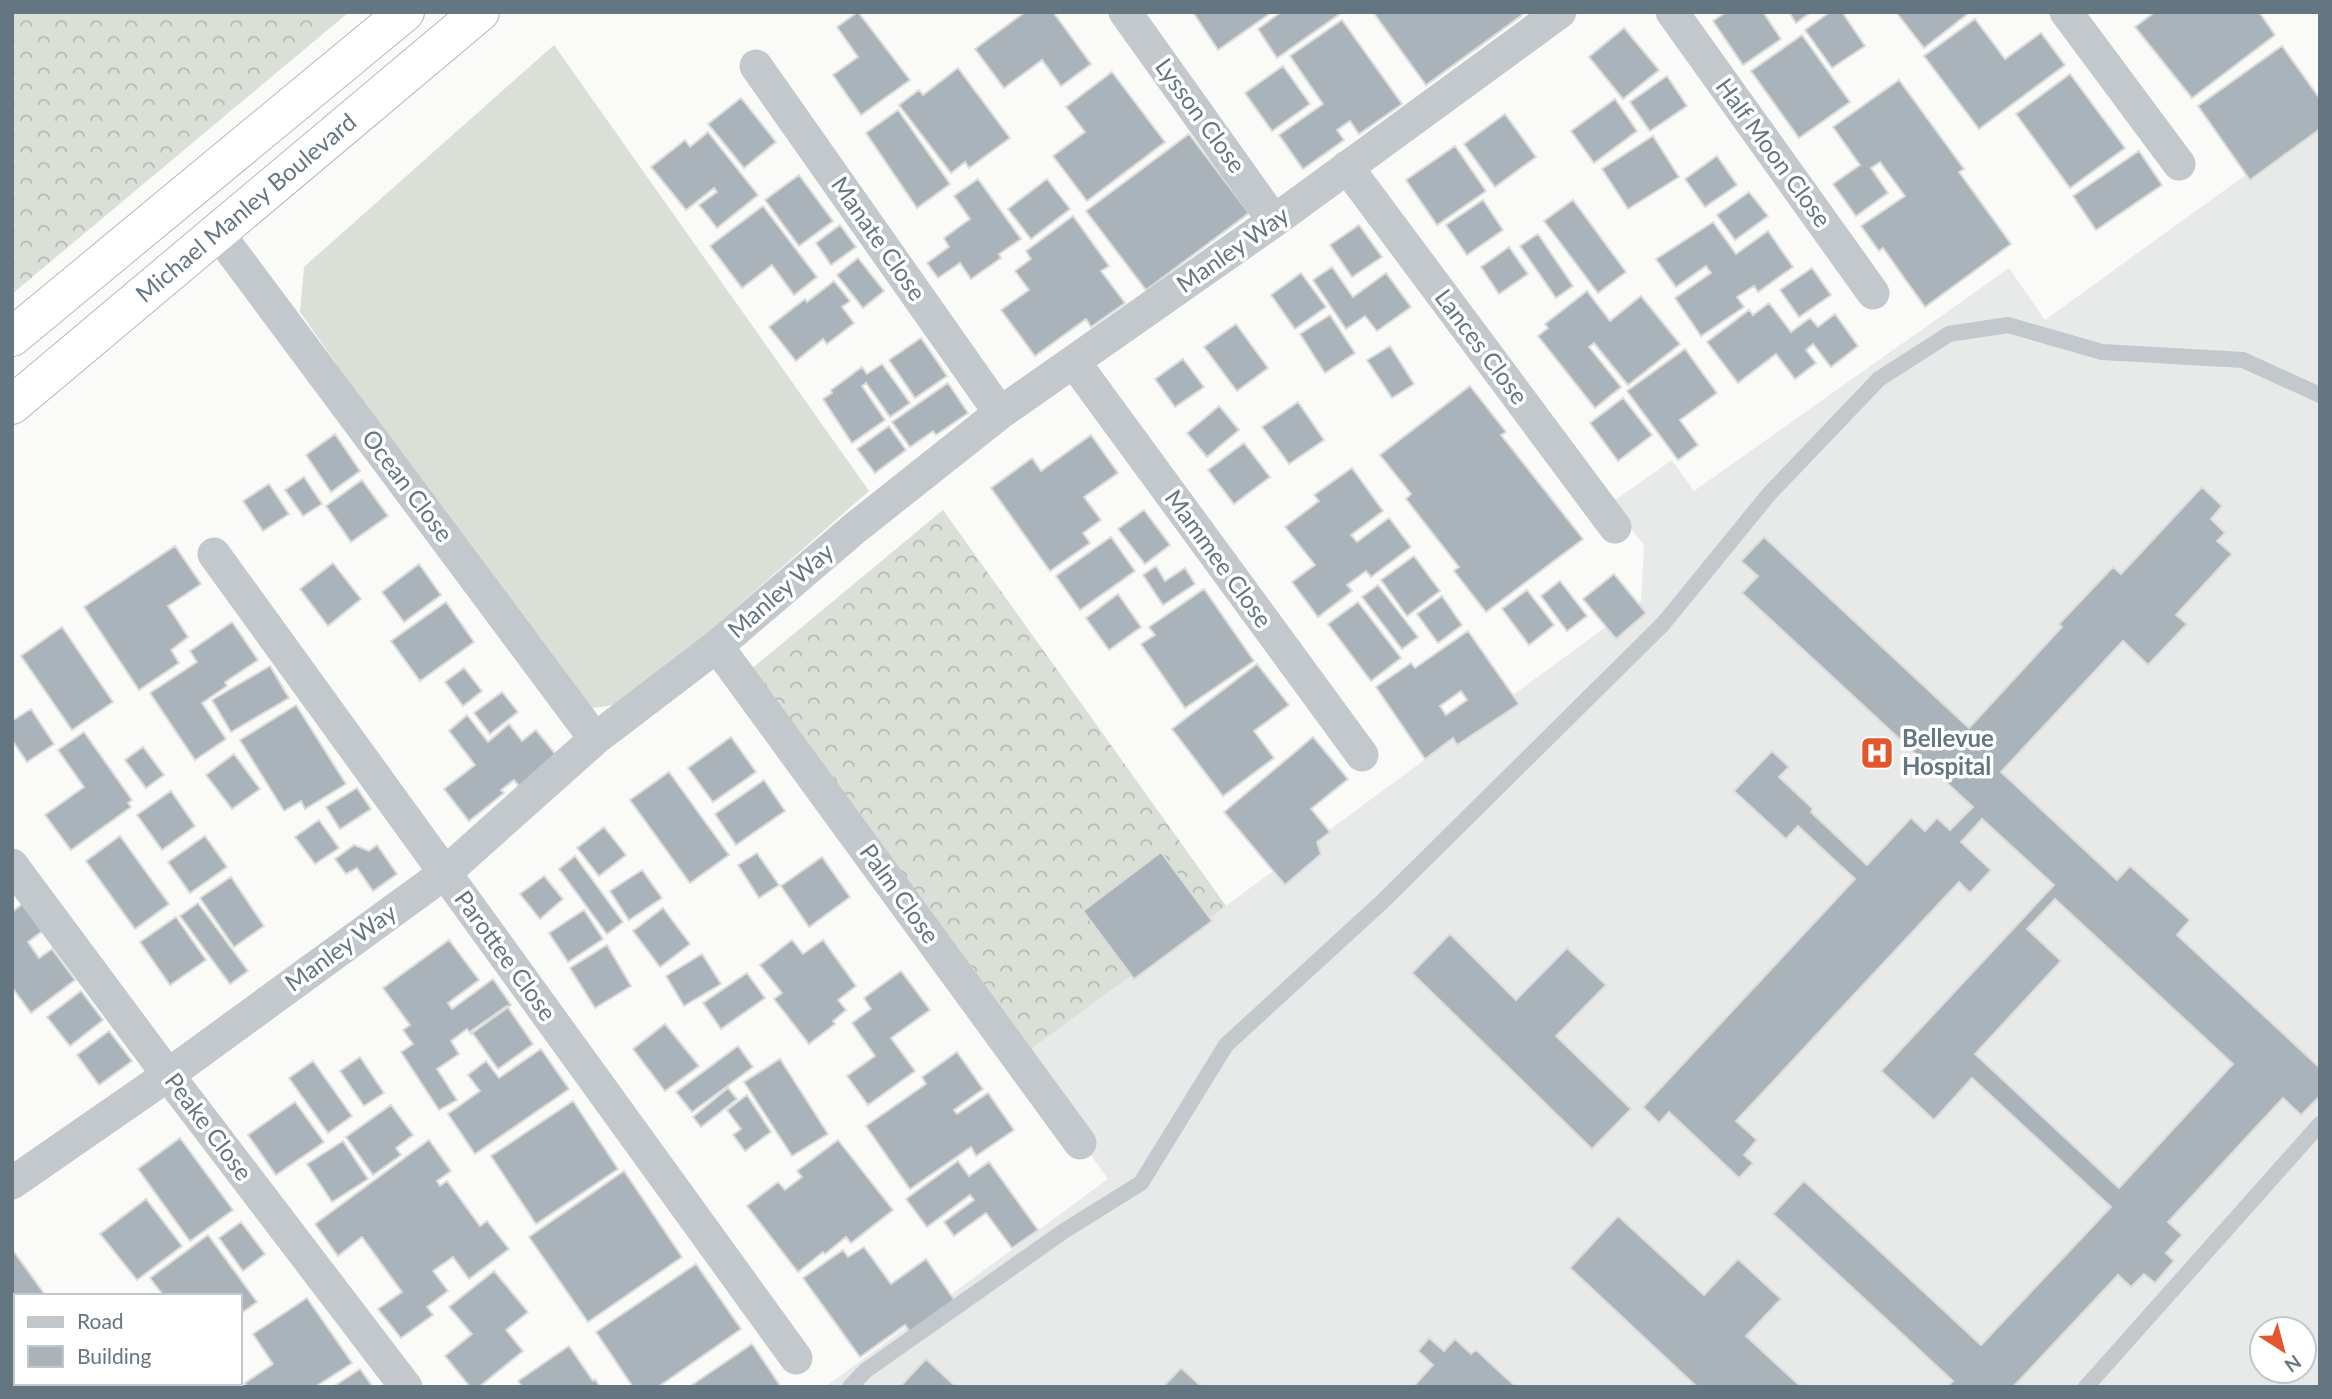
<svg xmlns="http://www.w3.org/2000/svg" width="2332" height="1399" font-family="Lato,sans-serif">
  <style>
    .built { fill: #e8e9e9; fill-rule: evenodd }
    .forest { fill: url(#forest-crowns) }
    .garden { fill: #dadfd7 }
    .building { fill: #aab3b9; stroke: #dcdcda; stroke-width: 2; fill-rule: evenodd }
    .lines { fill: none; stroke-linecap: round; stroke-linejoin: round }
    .highway-casing { stroke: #b4b9bd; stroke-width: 40 }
    .lane { stroke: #c3c8cc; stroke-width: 16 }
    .street { stroke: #c3c8cc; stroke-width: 33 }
    .highway { stroke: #fff; stroke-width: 38 }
    .labels { text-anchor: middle; stroke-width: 7; stroke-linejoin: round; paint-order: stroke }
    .street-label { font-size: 24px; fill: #657683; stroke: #fff }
    .poi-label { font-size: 24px; font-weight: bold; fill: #657683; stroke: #fff; text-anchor: start }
  </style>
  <defs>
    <pattern id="forest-crowns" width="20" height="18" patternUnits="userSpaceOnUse" patternTransform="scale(1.75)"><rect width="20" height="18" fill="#dadfd7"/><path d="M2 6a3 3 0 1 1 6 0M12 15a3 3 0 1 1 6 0" fill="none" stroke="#b4b9b4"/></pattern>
  </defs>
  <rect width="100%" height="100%" fill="#fafaf8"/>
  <path class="built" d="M2320 121V1387H825L1108 1179 1020 1057 1641 601 1644 545 1611 503 1672 460 1694 491 2009 268 2045 320ZM2262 1329H2304V1371H2262Z"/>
  <path class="forest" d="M12 12H349L12 294Z
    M943 510 1226 906 1020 1057 743 676Z"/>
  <path class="garden" d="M554 45 869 491 627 703 579 710 300 312 304 267Z"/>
  <path class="building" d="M858 12 910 80 861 115 833 75 858 57 837 27Z
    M1025 12H1053L1091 64 1061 86 1042 60 1004 88 975 49Z
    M1193 12H1272L1218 50Z
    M1281 12H1340L1341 13 1277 58 1258 29Z
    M1373 12H1521L1522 15 1426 85Z
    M1726 12H1763L1781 39 1743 65 1713 21Z
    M1789 12H1811L1796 23Z
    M1830 12H1842L1865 46 1832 68 1805 30Z
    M1896 12H1970L1924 48Z
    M2155 12H2259L2275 35 2192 98 2135 27Z
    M1975 19 2005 59 2041 33 2065 65 1979 129 1924 56Z
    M1342 20 1402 104 1359 134 1350 121 1337 130 1344 140 1303 169 1279 135 1323 104 1290 56Z
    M1624 28 1659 70 1623 99 1589 57Z
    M1802 35 1850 102 1799 138 1751 71Z
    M2282 46 2320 99V129L2250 180 2198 106Z
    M1283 66 1310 104 1272 131 1245 93Z
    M958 68 1010 138 969 168 965 162 951 173 899 105 919 90 923 95Z
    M1112 72 1165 142 1087 201 1053 156 1085 132 1066 107Z
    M2070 74 2125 148 2070 188 2016 114Z
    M1667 76 1687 106 1650 131 1630 102Z
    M1899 80 1964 169 1959 172 2011 244 1925 307 1883 248 1879 251 1861 226 1905 196 1880 162 1871 168 1888 193 1856 216 1833 184 1860 165 1833 127Z
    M741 98 776 142 744 168 708 124Z
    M1615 99 1637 131 1594 163 1571 131Z
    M898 110 950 184 917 208 866 133Z
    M1505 114 1536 157 1495 187 1464 144Z
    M708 132 758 195 717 228 699 205 717 192 714 188 686 210 651 167 685 140 690 147Z
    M1189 134 1249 213 1146 290 1086 211Z
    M1653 136 1679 177 1628 209 1602 169Z
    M1455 146 1486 191 1437 225 1406 180Z
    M2139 151 2162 185 2096 230 2073 196Z
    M1717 156 1737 185 1705 207 1685 179Z
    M799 175 833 221 799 246 765 200Z
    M978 179 1021 239 999 254 1001 258 971 279 960 263 938 278 927 263 949 247 944 238 970 219 954 196Z
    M1047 179 1070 209 1031 239 1008 209Z
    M1749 192 1768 216 1735 240 1717 215Z
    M1483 200 1503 230 1467 255 1446 225Z
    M1573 200 1626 272 1598 293 1544 221Z
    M763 206 817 277 794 295 772 265 742 288 710 246Z
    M1073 216 1109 266 1101 271 1125 303 1091 327 1086 319 1035 356 1001 310 1029 290 1015 271 1031 259 1026 251Z
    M1713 222 1736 254 1768 231 1793 267 1758 292 1754 286 1737 297 1744 307 1701 336 1675 298 1711 273 1706 266 1676 287 1656 259Z
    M840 225 856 247 831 265 816 243Z
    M1359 225 1382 257 1352 277 1330 245Z
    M1538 234 1573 286 1556 298 1520 246Z
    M1509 247 1528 274 1499 294 1481 267Z
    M858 258 884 291 863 308 837 275Z
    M1332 267 1353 297 1386 273 1411 307 1377 331 1365 316 1346 329 1313 280Z
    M1812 268 1831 295 1799 317 1780 290Z
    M1301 273 1326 307 1295 329 1271 295Z
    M834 281 850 301 842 307 854 323 827 344 823 339 796 361 769 327 805 299 807 302Z
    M1587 291 1610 321 1641 296 1680 344 1628 385 1594 343 1589 347 1621 387 1595 408 1538 336 1548 328 1545 324Z
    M1769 303 1791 332 1810 318 1818 327 1835 314 1858 346 1831 367 1813 344 1806 350 1816 363 1795 379 1776 354 1738 383 1707 342 1749 310 1753 315Z
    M1330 315 1355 353 1325 373 1300 334Z
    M1236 324 1268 368 1237 391 1204 347Z
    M921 338 947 376 915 398 889 360Z
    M1390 346 1414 384 1392 398 1367 360Z
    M1685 349 1717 393 1680 420 1698 445 1678 460 1627 391Z
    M1183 359 1204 387 1175 407 1155 379Z
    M882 364 910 403 890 417 866 383 862 386 885 420 852 443 823 399 832 393 831 390 862 367 867 374Z
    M948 383 968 413 936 435 933 431 910 447 892 422Z
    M1470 386 1506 432 1501 435 1583 539 1486 612 1454 571 1459 567 1406 499 1411 494 1380 455Z
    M1623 398 1652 435 1618 461 1590 423Z
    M1298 402 1324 440 1289 464 1262 427Z
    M1219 406 1239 430 1207 457 1187 433Z
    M889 426 906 450 875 473 857 449Z
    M335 434 360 471 331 492 306 455Z
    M1091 435 1118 473 1084 497 1101 520 1083 533 1090 543 1050 571 991 488 1032 458 1041 471Z
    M1244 443 1270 477 1234 504 1208 470Z
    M1352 468 1383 511 1351 535 1357 542 1389 518 1411 547 1371 577 1366 571 1347 585 1352 591 1318 617 1292 582 1315 565 1285 527 1319 501 1314 495Z
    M304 477 322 504 303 516 285 490Z
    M362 480 388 516 351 542 326 506Z
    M269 484 289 514 263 531 243 501Z
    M2202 487 2222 506 2211 519 2225 533 2217 541 2232 554 2176 615 2187 624 2148 665 2123 641 2001 772 2117 880 2130 866 2190 920 2177 935 2320 1068V1096L2301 1115 2283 1098 2168 1222 2182 1235 2166 1253 2174 1261 2155 1283 2144 1274 2131 1287 2118 1275 2013 1387H1947L1953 1381 1773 1214 1804 1181 1981 1345 2111 1207 1972 1078 1934 1120 1881 1071 2054 885 1982 819 1961 842 1991 870 1970 893 1959 882 1736 1121 1757 1140 1744 1155 1753 1163 1739 1178 1669 1112 1659 1123 1643 1107 1855 879 1798 826 1786 839 1734 791 1772 751 1789 767 1779 777 1813 809 1811 812 1867 865 1911 818 1925 831 1937 818 1950 830 1973 807 1742 593 1758 576 1741 561 1764 537 1969 728 2062 627 2059 624 2113 567 2121 574ZM2055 899 2233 1064 2119 1188 1975 1054 2061 961 2027 929Z
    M1144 510 1170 545 1145 564 1118 529Z
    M1111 537 1135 571 1080 610 1056 576Z
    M175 546 201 584 168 606 188 637 171 650 179 663 139 690 84 607Z
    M1414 556 1440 591 1407 616 1381 580Z
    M333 563 361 599 328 626 300 589Z
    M419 564 441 595 404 622 382 592Z
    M1156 566 1165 581 1185 568 1195 584 1163 605 1143 575Z
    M1614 574 1646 613 1616 639 1583 599Z
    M1560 581 1587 616 1567 631 1541 596Z
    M1378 585 1418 637 1402 649 1362 597Z
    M1204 589 1254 661 1185 708 1141 644 1155 635 1149 627Z
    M1527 590 1554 625 1529 645 1502 609Z
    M1118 594 1141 627 1109 650 1086 618Z
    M1442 596 1462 625 1438 643 1417 614Z
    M446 602 474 642 420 681 391 641Z
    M1358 602 1401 658 1371 681 1328 624Z
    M232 622 258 660 225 682 227 686 202 703 226 739 195 760 150 693 197 662 190 651Z
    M62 627 113 702 72 730 21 656Z
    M1468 631 1519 704 1457 745 1453 738 1425 759 1376 687 1411 663 1415 668ZM1461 691 1467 700 1446 715 1440 706Z
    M1257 664 1289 705 1254 731 1274 758 1223 796 1172 729Z
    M270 666 289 698 231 732 212 700Z
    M464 668 482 691 463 706 445 682Z
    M502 692 518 712 490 734 474 713Z
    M296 705 346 784 305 809 301 801 284 811 240 740Z
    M31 709 54 744 27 762 12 740V721Z
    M467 715 488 742 509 724 522 741 536 730 561 761 523 791 514 780 501 790 504 793 469 821 444 789 475 765 449 731Z
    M84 732 132 800 128 803 131 807 71 850 45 815 84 787 58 750Z
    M731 737 756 772 713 802 688 768Z
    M1313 737 1348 779 1311 809 1330 832 1317 842 1321 854 1285 885 1224 812Z
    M143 747 164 775 146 788 125 760Z
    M234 754 260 789 232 809 206 775Z
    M669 772 729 855 690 883 630 800Z
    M764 780 785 811 736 845 715 814Z
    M357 788 371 809 340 829 326 807Z
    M171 791 195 826 162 850 137 815Z
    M319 820 339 848 315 864 295 837Z
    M604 827 626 855 599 876 577 848Z
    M120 836 169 904 135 929 86 861Z
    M205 836 227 867 190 893 168 862Z
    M354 845 369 851 377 845 397 874 373 891 357 868 346 874 335 859Z
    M1161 852 1212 921 1134 979 1083 911Z
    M757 853 779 885 759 898 738 865Z
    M575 856 623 922 607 934 559 869Z
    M822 857 850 897 809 927 781 886Z
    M642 870 662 898 629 920 610 891Z
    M544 876 563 899 540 919 520 894Z
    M231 877 264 926 234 947 200 898Z
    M25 902 45 929 28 942 39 958 52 949 75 980 31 1013 14 990 12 991V912Z
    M198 903 248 971 230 984 180 916Z
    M663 908 690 944 660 967 633 931Z
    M584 910 603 939 568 962 549 933Z
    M176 917 206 960 170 985 140 942Z
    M1450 934 1516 1000 1567 948 1606 985 1556 1036 1631 1109 1592 1149 1412 973Z
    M449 940 479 980 448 1003 452 1009 493 979 511 1005 471 1034 467 1029 451 1041 459 1054 437 1069 457 1100 439 1110 401 1052 413 1044 403 1030 410 1025 383 988Z
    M792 940 803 954 823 940 856 986 838 1000 846 1010 833 1021 835 1024 809 1044 774 999 782 993 760 965Z
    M607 945 631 986 595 1008 570 968Z
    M702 954 721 984 684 1006 666 976Z
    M901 971 930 1010 891 1038 915 1071 868 1105 847 1076 875 1056 852 1023 871 1009 864 998Z
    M747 973 765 998 721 1029 703 1003Z
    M81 991 103 1020 70 1046 47 1017Z
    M507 1006 533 1044 498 1069 471 1031Z
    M665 1024 699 1066 665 1091 633 1049Z
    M109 1031 132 1061 99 1085 77 1055Z
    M738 1046 753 1067 692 1112 676 1092Z
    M541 1049 569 1089 475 1154 448 1114 480 1091 468 1075 486 1061 499 1078Z
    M957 1052 983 1089 954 1110 957 1114 988 1093 1014 1130 976 1156 971 1147 910 1189 866 1126 926 1084 922 1077Z
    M360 1057 384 1093 364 1106 340 1071Z
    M780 1059 828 1134 792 1156 744 1082Z
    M313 1061 352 1116 328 1133 289 1078Z
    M728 1088 737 1099 701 1127 693 1117Z
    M747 1095 771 1132 745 1151 733 1135 741 1129 727 1110Z
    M573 1101 618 1169 536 1224 491 1156Z
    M295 1102 324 1142 276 1175 248 1135Z
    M391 1105 413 1135 396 1148 401 1155 373 1175 346 1137Z
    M180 1138 233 1210 190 1241 138 1169Z
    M429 1140 451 1171 437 1181 440 1186 447 1181 480 1226 487 1221 509 1249 469 1279 453 1257 433 1271 448 1291 427 1307 433 1315 401 1338 378 1309 402 1292 362 1237 338 1256 315 1224Z
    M838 1140 893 1210 851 1243 846 1237 825 1254 823 1252 798 1272 747 1206 778 1182 785 1190 802 1177 797 1171Z
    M343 1141 368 1179 332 1202 307 1164Z
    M958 1161 969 1176 989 1162 1038 1230 1012 1248 986 1213 954 1236 944 1222 974 1200 970 1195 927 1227 906 1199Z
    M624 1171 682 1257 588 1322 529 1237Z
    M146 1199 182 1246 137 1280 100 1234Z
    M1618 1216 1704 1295 1738 1259 1781 1299 1746 1336 1801 1387H1697L1570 1268Z
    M241 1222 265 1254 243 1271 219 1238Z
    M208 1235 257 1302 240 1314V1296H164L150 1278Z
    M864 1247 891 1284 926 1259 955 1301 910 1332 905 1325 860 1357 803 1278 843 1250 848 1257Z
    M14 1252 46 1296H16V1321L12 1317V1254Z
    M696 1264 741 1329 658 1387H633L596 1332Z
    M494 1271 528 1312 506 1330 523 1351 479 1387H470L445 1356 472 1334 449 1307Z
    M307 1298 352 1363 315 1387H247L245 1383 273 1364 253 1334Z
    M12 1335 16 1340V1364L12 1367Z
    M1429 1338 1444 1351 1455 1339 1471 1354 1476 1350 1516 1387H1413L1433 1365 1418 1351Z
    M752 1344 781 1387H689Z
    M569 1346 593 1381 595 1379 600 1387H522L518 1381Z
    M926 1359 956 1387H900Z
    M1181 1368 1202 1387H1163Z
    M360 1369 373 1387H333Z
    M28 1383H54L57 1387H31Z"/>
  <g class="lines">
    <defs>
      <g id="highway">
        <path d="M12 337 405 12"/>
        <path id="s1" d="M12 405 480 12"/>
      </g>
    </defs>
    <use href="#highway" class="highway-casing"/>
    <path class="lane" d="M850 1387 865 1371 1064 1231 1141 1183 1226 1045 1382 902 1663 624 1770 493 1879 379 1949 334 2008 325 2102 352 2243 360 2320 395
      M2086 1387 2320 1124"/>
    <path class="street" d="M1125 12 1274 221
      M1672 12 1873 293
      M2066 12 2179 164
      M756 66 1000 413
      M1347 167 1615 527
      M218 233 595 739
      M1074 362 1362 755
      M214 554 796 1358
      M717 646 1080 1143
      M12 865 168 1075 406 1387
      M12 1183 168 1075 445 873 595 739 717 646 855 528 1000 413 1274 221 1560 12"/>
    <use href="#highway" class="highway"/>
  </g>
  <defs>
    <symbol id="hospital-square" viewBox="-11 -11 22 22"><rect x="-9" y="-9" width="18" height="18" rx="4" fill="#e4572e" stroke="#fff"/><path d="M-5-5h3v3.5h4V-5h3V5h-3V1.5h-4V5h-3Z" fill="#fff"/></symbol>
  </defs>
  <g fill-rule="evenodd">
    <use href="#hospital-square" x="1858" y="734" width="38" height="38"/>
  </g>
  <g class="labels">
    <g class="street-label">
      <text transform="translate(1200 116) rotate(54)" y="8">Lysson Close</text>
      <text transform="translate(1773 153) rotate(54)" y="8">Half Moon Close</text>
      <text dy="8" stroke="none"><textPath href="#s1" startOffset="306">Michael Manley Boulevard</textPath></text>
      <text transform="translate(878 239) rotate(55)" y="8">Manate Close</text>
      <text transform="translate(1233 250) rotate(-35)" y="8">Manley Way</text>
      <text transform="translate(1481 347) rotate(53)" y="8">Lances Close</text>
      <text transform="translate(407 486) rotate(53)" y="8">Ocean Close</text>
      <text transform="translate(1218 559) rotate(54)" y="8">Mammee Close</text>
      <text transform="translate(781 591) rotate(-41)" y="8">Manley Way</text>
      <text transform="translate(899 894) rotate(54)" y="8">Palm Close</text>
      <text transform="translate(341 948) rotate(-36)" y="8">Manley Way</text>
      <text transform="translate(505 956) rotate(54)" y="8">Parottee Close</text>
      <text transform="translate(208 1127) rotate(53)" y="8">Peake Close</text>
    </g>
    <g class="poi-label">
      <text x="1902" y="747">Bellevue<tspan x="1902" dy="28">Hospital</tspan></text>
    </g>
  </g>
  <rect width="2332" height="1399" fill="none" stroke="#657683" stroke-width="28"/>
  <rect x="14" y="1294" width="228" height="91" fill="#ffffff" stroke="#c1c8cd" stroke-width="2"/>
  <rect x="28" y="1317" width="35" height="10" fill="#c3c8cc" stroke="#c1c8cd" stroke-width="2"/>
  <text x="77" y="1329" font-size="21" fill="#657683">Road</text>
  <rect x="28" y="1346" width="35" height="21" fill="#aab3b9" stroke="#c1c8cd" stroke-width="2"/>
  <text x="77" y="1364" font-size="21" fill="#657683">Building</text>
  <g transform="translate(2283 1350) rotate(144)"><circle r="33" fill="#ffffff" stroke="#c1c8cd" stroke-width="2"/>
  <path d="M0-5L12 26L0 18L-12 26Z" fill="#e4572e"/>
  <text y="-10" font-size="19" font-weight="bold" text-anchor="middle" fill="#657683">N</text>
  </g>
</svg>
